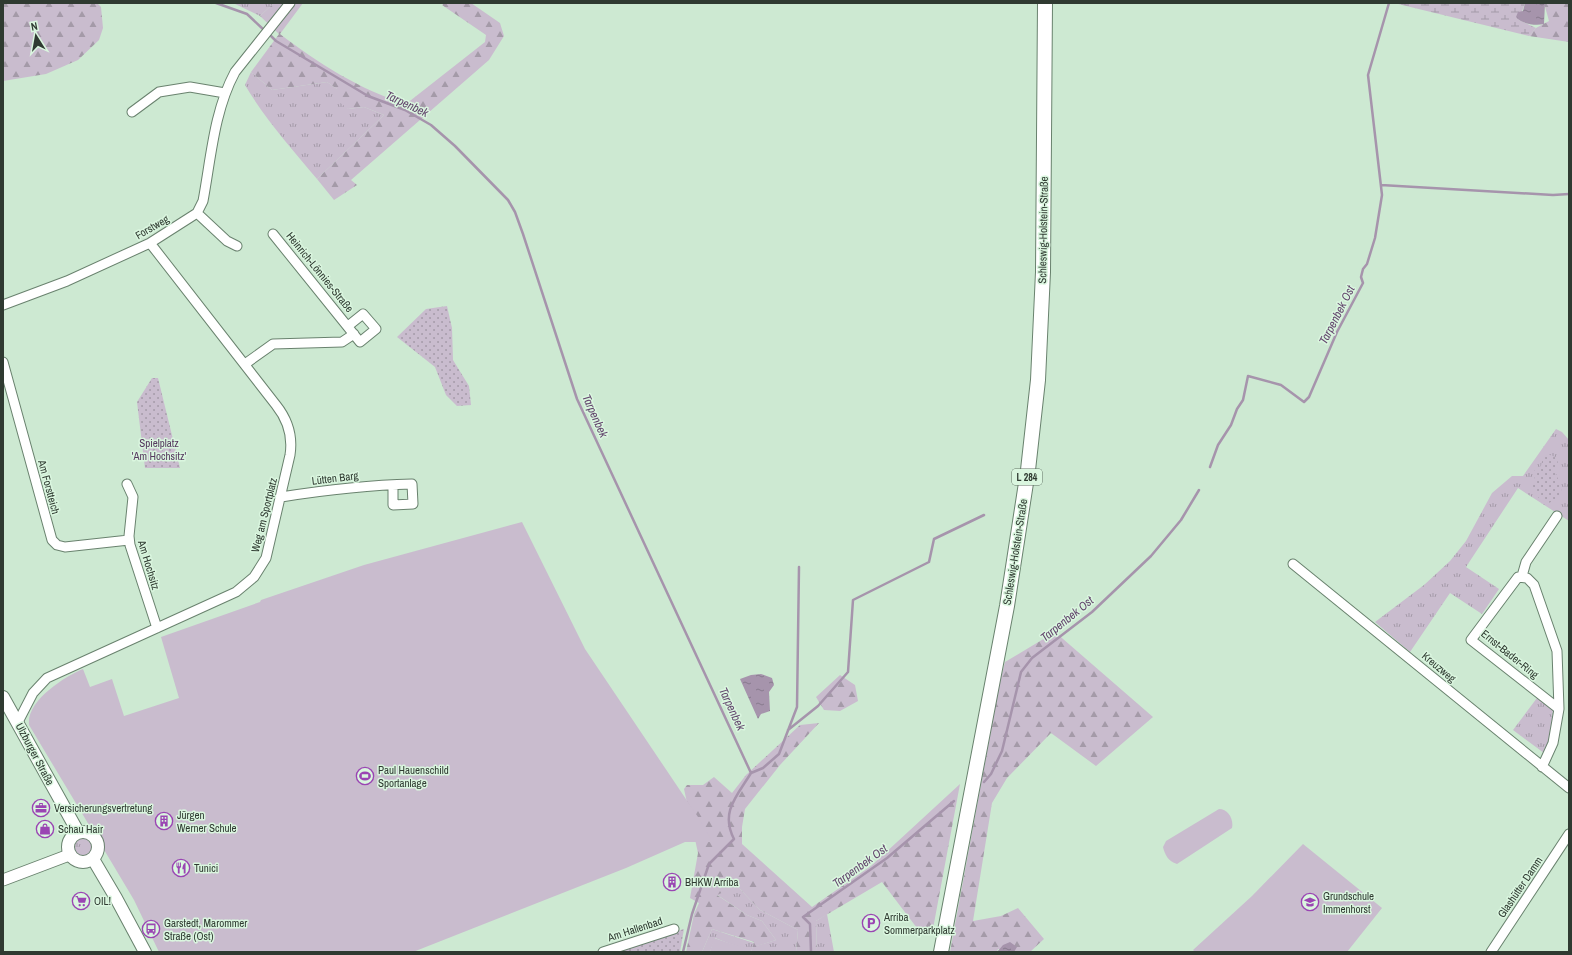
<svg xmlns="http://www.w3.org/2000/svg" width="1572" height="955" font-family="'Archivo Narrow',sans-serif">
  <style>
    .grass { fill: url(#grass-tufts) }
    .forest { fill: url(#forest-firs) }
    .wetland { fill: url(#wetland-marsh) }
    .park { fill: url(#park-dots) }
    .garden { fill: #c9bcce }
    .water { fill: url(#water-ripples) }
    .lines { fill: none; stroke-linecap: round; stroke-linejoin: round }
    .stream { stroke: #a694ac; stroke-width: 2.5 }
    .minor-casing { stroke: #69826e; stroke-width: 11 }
    .tertiary-casing { stroke: #69826e; stroke-width: 13 }
    .secondary-casing { stroke: #69826e; stroke-width: 14 }
    .primary-casing { stroke: #69826e; stroke-width: 16 }
    .minor { stroke: #fff; stroke-width: 9 }
    .tertiary { stroke: #fff; stroke-width: 11 }
    .secondary { stroke: #fff; stroke-width: 12 }
    .primary { stroke: #fff; stroke-width: 14 }
    .labels { text-anchor: middle; stroke-width: 3; stroke-linejoin: round; paint-order: stroke }
    .shield { fill: #daf6df; stroke: #627265; stroke-width: 1 }
    .shield-label { font-size: 10px; font-weight: bold; fill: #2f3a31 }
    .street-label { font-size: 11px; fill: #2f3a31; stroke: #daf6df }
    .park-label { font-size: 11px; fill: #55385e; stroke: #daf6df }
    .poi-label { font-size: 11px; fill: #2f3a31; stroke: #daf6df; text-anchor: start }
    .water-label { font-size: 12px; font-style: italic; fill: #63466d; stroke: #daf6df }
  </style>
  <defs>
    <pattern id="grass-tufts" width="24" height="20" patternUnits="userSpaceOnUse"><rect width="24" height="20" fill="#c9bcce"/><path d="M3 7l-1-3M5 7V3M7 7l1-3M15 17l-1-3M17 17v-4M19 17l1-3" fill="none" stroke="#a49aa8"/></pattern>
    <pattern id="forest-firs" width="22" height="20" patternUnits="userSpaceOnUse"><rect width="22" height="20" fill="#c9bcce"/><path d="M5 1l3.5 6h-7zM16 11l3.5 6h-7z" fill="#a49aa8"/></pattern>
    <pattern id="wetland-marsh" width="20" height="14" patternUnits="userSpaceOnUse"><rect width="20" height="14" fill="#c9bcce"/><path d="M1 5h8M5 5V1M11 12h8M15 12V8" fill="none" stroke="#a49aa8"/></pattern>
    <pattern id="park-dots" width="8" height="8" patternUnits="userSpaceOnUse"><rect width="8" height="8" fill="#c9bcce"/><path d="M2 2h.1M6 6h.1" fill="none" stroke="#a49aa8" stroke-width="1.8" stroke-linecap="round"/></pattern>
    <pattern id="water-ripples" width="26" height="14" patternUnits="userSpaceOnUse"><rect width="26" height="14" fill="#a694ac"/><path d="M2 4q2-2 4 0t4 0M15 11q2-2 4 0t4 0" fill="none" stroke="#887a8d"/></pattern>
  </defs>
  <rect width="100%" height="100%" fill="#cde9d2"/>
  <path class="grass" d="M233 3H274L260 16Z
    M251 72 272 90 327 82 337 89 348 109 364 107 384 115 317 179C292 149 265 119 245 85Z
    M1556 429 1562 432 1569 440V521L1518 488 1466 567 1499 589 1482 614 1450 593 1410 652 1375 622 1424 585 1450 561 1466 541 1492 493 1512 476H1523Z
    M1537 698 1553 710 1550 737 1544 753 1513 730Z
    M74 847a9 9 0 1 1 18 0a9 9 0 1 1-18 0Z
    M737 886 760 910 798 930 796 952H757L756 946 776 940 762 921 747 915 716 894Z
    M827 914 834 952H817L816 921Z
    M712 929 754 943 751 952 715 938 710 952H702Z"/>
  <path class="forest" d="M3 3H97L101 7 103 28 99 40 78 60 46 74 3 81Z
    M274 3H303L280 34C318 63 360 90 406 104L485 42 486 35 442 5 444 3H471L500 23 504 36 489 60 351 180 357 185 334 200 317 179 384 115 364 107 348 109 338 101 337 89 327 82 272 90 251 72 279 34 260 16Z
    M1544 3H1569V42L1529 36 1536 28 1549 21Z
    M1055 632 1153 717 1096 766 1051 733 1007 778 992 803 973 921 1001 916 1018 908 1044 939 1030 952H1014L1015 951 998 949 997 952H950L1000 681 1005 662Z
    M840 675 855 685 858 701 840 711 824 710 816 697Z
    M819 723 780 765 745 809 742 827V844L812 907 871 866 960 784 932 934 920 932 882 882 816 921 817 952H796L798 930 760 910 737 886 717 895 747 915 762 921 776 940 757 946V952H751L754 942 712 929 702 952H686L694 914 699 903 690 898 698 853 684 789 687 785H703L714 777 732 793 746 775 800 725Z"/>
  <path class="wetland" d="M1394 3H1525L1519 20 1536 28 1529 36Z"/>
  <path class="park" d="M447 306 452 328 453 360 469 386 471 405 457 406 446 395 435 367 397 337 426 309Z
    M152 378H158L180 468H145L137 402Z
    M1551 455 1557 458 1558 464 1554 471C1562 486 1567 494 1549 503L1540 500 1530 484 1535 481 1534 471 1541 466 1543 457Z
    M684 929 680 952H612Z"/>
  <path class="garden" d="M522 522 585 649 698 817 711 839 710 842H685L626 868 413 952H159L134 900 103 848 99 834 89 825 29 725C26 701 64 677 83 669L90 687 112 679 124 716 179 698 161 637 260 602 261 600 364 565Z
    M1219 809C1228 809 1234 819 1232 828L1177 864C1168 861 1165 855 1163 847L1166 841Z
    M1303 844 1382 908 1347 952H1195L1193 950 1252 896Z
    M714 938 750 950V952H710Z"/>
  <path class="water" d="M1525 3H1545L1544 24C1535 26 1522 24 1516 17L1518 12 1523 11Z
    M761 674 772 678 774 685 769 692 770 711 761 714 758 719 740 679 751 675Z
    M1010 942 1017 947 1014 952H997L1003 945Z"/>
  <g class="lines">
    <path class="stream" d="M216 3 247 14 265 31
      M269 34 276 41 368 96 405 110 431 125 455 146 508 200 515 212 523 234 577 399 751 773C737 796 720 812 734 839L709 864 692 914 683 952
      M1381 185 1553 195 1569 194
      M1210 467 1218 445 1231 425 1237 409 1243 400 1248 376 1281 385 1304 402 1309 397 1337 332 1363 283 1361 277 1363 269 1367 264 1375 238 1382 195 1368 75 1389 3
      M788 730 818 706 848 672 853 600 929 562 934 539 984 515
      M751 773 763 768 779 754 797 707 799 567
      M984 782 991 774 1002 751 1021 672 1032 658 1092 612 1151 556 1181 520 1199 490
      M811 952 810 924 803 917 887 858 954 801"/>
    <defs>
      <path id="minor" d="M132 112 159 92 190 87 225 93
        M197 213 227 241 237 246
        M273 234 360 342 376 329 363 314 348 326
        M3 305 67 281 150 243 197 213 203 201C211 158 214 111 235 72L290 3
        M3 362 52 540 57 545 65 547 129 540
        M245 364 273 344 342 342 354 334
        M127 484 133 497 129 536 130 545 157 628
        M281 497C325 490 368 485 412 484L413 504 393 505V485
        M1293 564 1569 788
        M1522 576 1526 562 1557 516
        M18 722 33 693 47 678 236 592 254 577 266 558 290 455C293 436 288 420 276 405L150 243
        M1542 767 1553 743 1559 709 1557 651 1534 585 1527 578 1518 577 1471 640 1559 709
        M603 952 674 929
        M1491 952 1569 834"/>
      <path id="tertiary" d="M3 880 69 855"/>
      <path id="secondary" d="M3 697 78 832
        M68 847a15 15 0 1 1 30 0a15 15 0 1 1-30 0Z
        M93 859 116 898 145 952"/>
      <path id="primary" d="M941 952 1007 606 1028 470 1038 380 1043 272 1045 3"/>
    </defs>
    <use href="#minor" class="minor-casing"/>
    <use href="#tertiary" class="tertiary-casing"/>
    <use href="#secondary" class="secondary-casing"/>
    <use href="#primary" class="primary-casing"/>
    <use href="#minor" class="minor"/>
    <use href="#tertiary" class="tertiary"/>
    <use href="#secondary" class="secondary"/>
    <use href="#primary" class="primary"/>
  </g>
  <defs>
    <symbol id="stadium-ring" viewBox="-11 -11 22 22"><circle r="9.5" fill="#daf6df" stroke="#9a45b3" stroke-width="1.5"/><path d="M0-5a6.5 5 0 1 0 0 10a6.5 5 0 1 0 0-10ZM-3.5-1.8h7v3.6h-7Z" fill="#9a45b3"/></symbol>
    <symbol id="office-ring" viewBox="-11 -11 22 22"><circle r="9.5" fill="#daf6df" stroke="#9a45b3" stroke-width="1.5"/><path d="M-6-3h4V-5.5h4V-3h4V5H-6ZM-1-4.5V-3h2v-1.5ZM-6 0V1H6V0Z" fill="#9a45b3"/></symbol>
    <symbol id="building-ring" viewBox="-11 -11 22 22"><circle r="9.5" fill="#daf6df" stroke="#9a45b3" stroke-width="1.5"/><path d="M-4-6H4V6H1V3H-1V6H-4ZM-2.5-4.3h1.7v1.8h-1.7ZM.8-4.3h1.7v1.8H.8ZM-2.5-1h1.7V.8h-1.7ZM.8-1h1.7V.8H.8Z" fill="#9a45b3"/></symbol>
    <symbol id="shop-ring" viewBox="-11 -11 22 22"><circle r="9.5" fill="#daf6df" stroke="#9a45b3" stroke-width="1.5"/><path d="M-5-2.5h2.3a2.7 3.5 0 0 1 5.4 0H5L5.5 6h-11ZM-1.5-2.5h3a1.5 2.3 0 0 0-3 0Z" fill="#9a45b3"/></symbol>
    <symbol id="restaurant-ring" viewBox="-11 -11 22 22"><circle r="9.5" fill="#daf6df" stroke="#9a45b3" stroke-width="1.5"/><path d="M-5-6h1v4h1v-4h1v4h1v-4h1v5L-1.5 .5V6h-2V.5L-5-1ZM5-6V6H3V1.5H1.5Q1.5-4 5-6Z" fill="#9a45b3"/></symbol>
    <symbol id="supermarket-ring" viewBox="-11 -11 22 22"><circle r="9.5" fill="#daf6df" stroke="#9a45b3" stroke-width="1.5"/><path d="M-6-5.5h2.5l.6 2H6L4.5 2H-2.5L-4.4-4H-6ZM-1.5 3.2a1.3 1.3 0 1 0 .1 0ZM3 3.2a1.3 1.3 0 1 0 .1 0Z" fill="#9a45b3"/></symbol>
    <symbol id="school-ring" viewBox="-11 -11 22 22"><circle r="9.5" fill="#daf6df" stroke="#9a45b3" stroke-width="1.5"/><path d="M0-5L7-2L0 1L-7-2ZM-4 1L0 2.5L4 1V4Q0 6-4 4Z" fill="#9a45b3"/></symbol>
    <symbol id="parking-ring" viewBox="-11 -11 22 22"><circle r="9.5" fill="#daf6df" stroke="#9a45b3" stroke-width="1.5"/><path d="M-3.5-5.5H1a3.5 3.5 0 0 1 0 7H-1V5.5H-3.5ZM-1-3.4V-.6H.8a1.4 1.4 0 0 0 0-2.8Z" fill="#9a45b3"/></symbol>
    <symbol id="bus-ring" viewBox="-11 -11 22 22"><circle r="9.5" fill="#daf6df" stroke="#9a45b3" stroke-width="1.5"/><path d="M-5-6H5V4H4V6H2V4H-2V6H-4V4H-5ZM-3.5-4V0h7V-4ZM-3.5 1.2v1.5H-2V1.2ZM2 1.2v1.5H3.5V1.2Z" fill="#9a45b3"/></symbol>
  </defs>
  <g fill-rule="evenodd">
    <use href="#stadium-ring" x="355" y="766" width="20" height="20"/>
    <use href="#office-ring" x="31" y="798" width="20" height="20"/>
    <use href="#building-ring" x="154" y="811" width="20" height="20"/>
    <use href="#shop-ring" x="35" y="819" width="20" height="20"/>
    <use href="#restaurant-ring" x="171" y="858" width="20" height="20"/>
    <use href="#building-ring" x="662" y="872" width="20" height="20"/>
    <use href="#supermarket-ring" x="71" y="891" width="20" height="20"/>
    <use href="#school-ring" x="1300" y="892" width="20" height="20"/>
    <use href="#parking-ring" x="861" y="913" width="20" height="20"/>
    <use href="#bus-ring" x="141" y="919" width="20" height="20"/>
  </g>
  <g class="labels">
    <rect class="shield" x="1012" y="469" width="30" height="16" rx="3"/>
    <g class="shield-label">
      <text x="1027" y="481">L 284</text>
    </g>
    <g class="street-label">
      <text transform="translate(152 227) rotate(-30)" y="4">Forstweg</text>
      <text transform="translate(1043 230) rotate(-89)" y="4">Schleswig-Holstein-Straße</text>
      <text transform="translate(320 272) rotate(51)" y="4">Heinrich-Lönnies-Straße</text>
      <text transform="translate(335 478) rotate(-7)" y="4">Lütten Barg</text>
      <text transform="translate(49 487) rotate(75)" y="4">Am Forstteich</text>
      <text transform="translate(264 515) rotate(-76)" y="4">Weg am Sportplatz</text>
      <text transform="translate(1015 552) rotate(-81)" y="4">Schleswig-Holstein-Straße</text>
      <text transform="translate(149 565) rotate(73)" y="4">Am Hochsitz</text>
      <text transform="translate(1510 654) rotate(39)" y="4">Ernst-Bader-Ring</text>
      <text transform="translate(1439 667) rotate(40)" y="4">Kreuzweg</text>
      <text transform="translate(35 754) rotate(62)" y="4">Ulzburger Straße</text>
      <text transform="translate(1520 887) rotate(-56)" y="4">Glashütter Damm</text>
      <text transform="translate(635 929) rotate(-18)" y="4">Am Hallenbad</text>
    </g>
    <g class="park-label">
      <text x="159" y="447">Spielplatz<tspan x="159" dy="13">'Am Hochsitz'</tspan></text>
    </g>
    <g class="poi-label">
      <text x="378" y="774">Paul Hauenschild<tspan x="378" dy="13">Sportanlage</tspan></text>
      <text x="54" y="812">Versicherungsvertretung</text>
      <text x="177" y="819">Jürgen<tspan x="177" dy="13">Werner Schule</tspan></text>
      <text x="58" y="833">Schau Hair</text>
      <text x="194" y="872">Tunici</text>
      <text x="685" y="886">BHKW Arriba</text>
      <text x="1323" y="900">Grundschule<tspan x="1323" dy="13">Immenhorst</tspan></text>
      <text x="94" y="905">OIL!</text>
      <text x="884" y="921">Arriba<tspan x="884" dy="13">Sommerparkplatz</tspan></text>
      <text x="164" y="927">Garstedt, Marommer<tspan x="164" dy="13">Straße (Ost)</tspan></text>
    </g>
    <g class="water-label">
      <text transform="translate(407 104) rotate(25)" y="4">Tarpenbek</text>
      <text transform="translate(1337 315) rotate(-63)" y="4">Tarpenbek Ost</text>
      <text transform="translate(595 416) rotate(66)" y="4">Tarpenbek</text>
      <text transform="translate(1067 619) rotate(-39)" y="4">Tarpenbek Ost</text>
      <text transform="translate(732 709) rotate(65)" y="4">Tarpenbek</text>
      <text transform="translate(860 866) rotate(-36)" y="4">Tarpenbek Ost</text>
    </g>
  </g>
  <rect width="1572" height="955" fill="none" stroke="#2f3a31" stroke-width="8"/>
  <g transform="translate(36 36) rotate(349)" stroke="#daf6df" stroke-width="3" paint-order="stroke">
  <path d="M0-3L7 15L0 10L-7 15Z" fill="#2f3a31"/>
  <text y="-6" font-size="11" font-weight="bold" text-anchor="middle" fill="#2f3a31">N</text>
  </g>
</svg>
